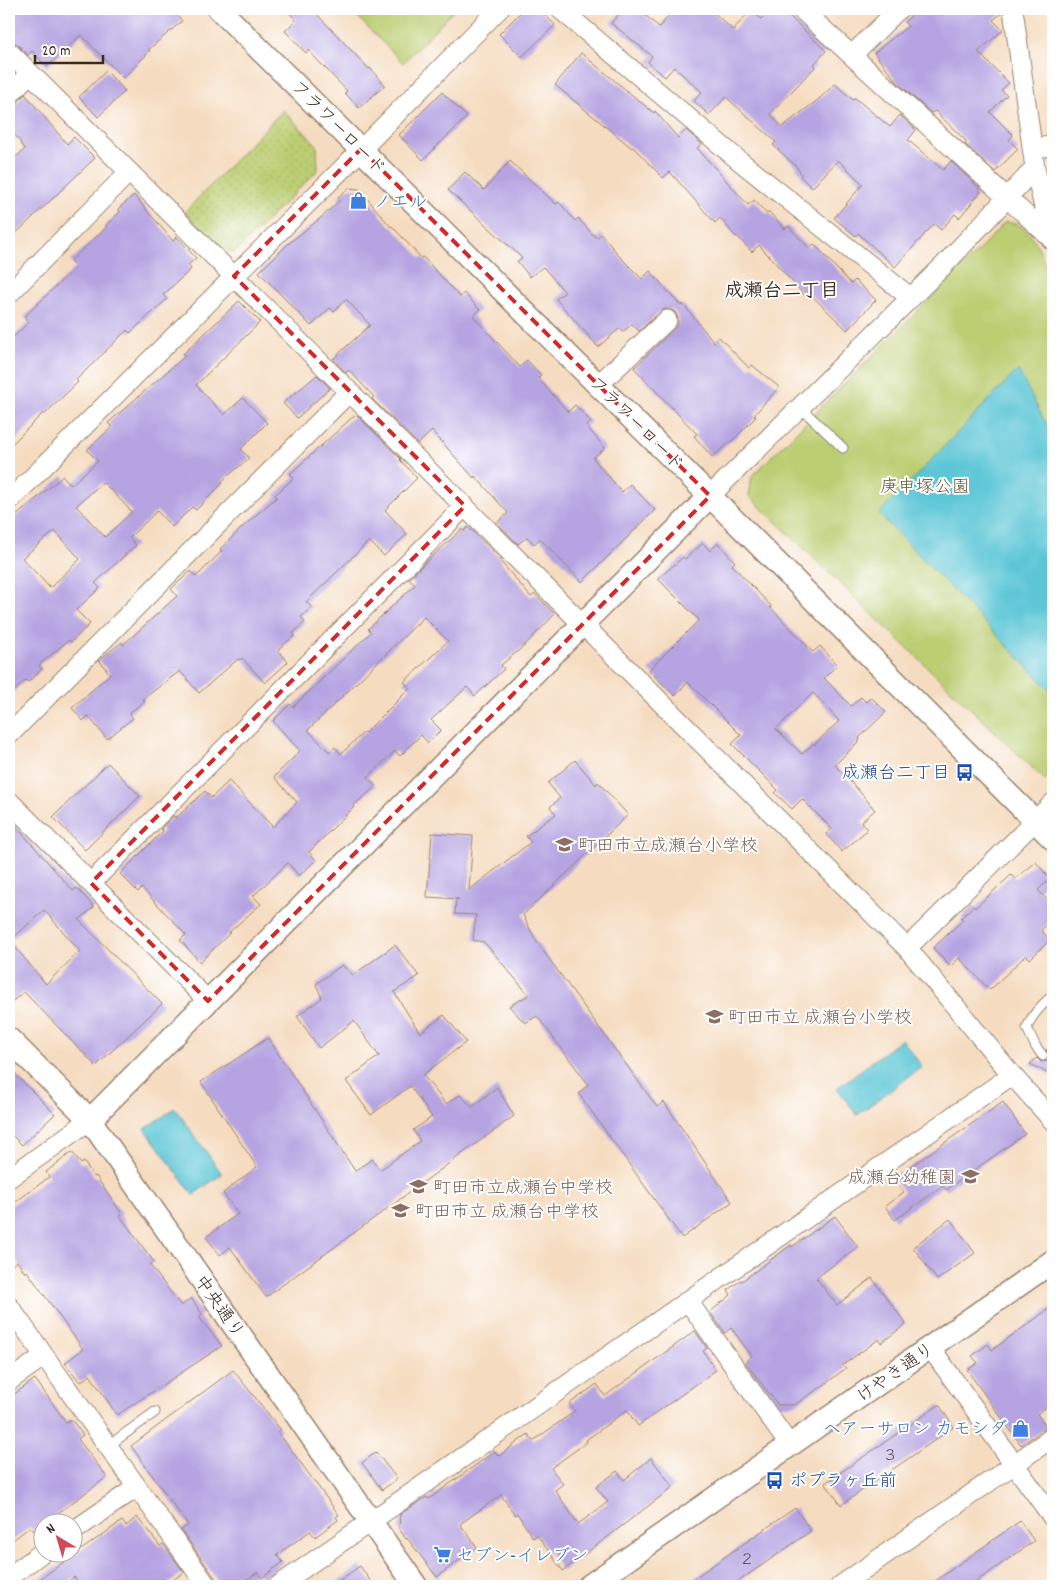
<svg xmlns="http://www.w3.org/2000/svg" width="1062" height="1595" font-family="Dekko,'Klee One',sans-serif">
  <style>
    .green { fill: #bbce72; stroke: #7b7c48 }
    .garden { fill: url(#garden-dots); stroke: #7b7c48 }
    .water { fill: #5cc6d6; stroke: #4c787a }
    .building { fill: #b6a4e2; fill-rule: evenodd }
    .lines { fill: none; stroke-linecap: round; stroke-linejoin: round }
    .service-casing { stroke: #98836f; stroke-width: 11 }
    .minor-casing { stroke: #98836f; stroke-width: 21 }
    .tertiary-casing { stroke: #98836f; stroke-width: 25 }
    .service { stroke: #fff; stroke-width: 9 }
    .minor { stroke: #fff; stroke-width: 19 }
    .tertiary { stroke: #fff; stroke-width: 22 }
    .marked { fill: none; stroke: #d62828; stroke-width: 4; stroke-dasharray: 10 6; stroke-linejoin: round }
    .labels { text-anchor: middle; stroke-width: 4; stroke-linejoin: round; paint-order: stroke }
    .number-label { font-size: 15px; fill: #5a484f }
    .street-label { font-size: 18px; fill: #3b2a1e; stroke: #fff }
    .shop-label { font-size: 18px; fill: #366cbe; stroke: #fff; text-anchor: start }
    .park-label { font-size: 18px; fill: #615b37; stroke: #fff }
    .transit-label { font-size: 18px; fill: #164399; stroke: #fff; text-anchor: end }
    .education-label { font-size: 18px; fill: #785e54; stroke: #fff; text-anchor: start }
    .neighbourhood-label { font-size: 19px; font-weight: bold; fill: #3b2a1e; stroke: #fff }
  </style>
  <defs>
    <pattern id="garden-dots" width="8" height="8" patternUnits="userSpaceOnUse" patternTransform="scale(1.25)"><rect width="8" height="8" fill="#bbce72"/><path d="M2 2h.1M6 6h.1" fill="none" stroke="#a2b162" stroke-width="1.8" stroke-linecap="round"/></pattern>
  </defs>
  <rect width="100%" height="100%" fill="#fff"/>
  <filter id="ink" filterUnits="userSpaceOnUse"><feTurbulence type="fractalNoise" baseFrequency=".02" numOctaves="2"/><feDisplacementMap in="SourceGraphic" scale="10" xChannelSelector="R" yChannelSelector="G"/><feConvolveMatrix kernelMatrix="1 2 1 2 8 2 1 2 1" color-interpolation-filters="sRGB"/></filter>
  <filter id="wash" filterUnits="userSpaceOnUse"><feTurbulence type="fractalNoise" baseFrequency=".0096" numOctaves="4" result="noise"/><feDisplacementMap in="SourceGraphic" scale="20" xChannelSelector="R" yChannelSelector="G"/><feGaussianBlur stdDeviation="1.12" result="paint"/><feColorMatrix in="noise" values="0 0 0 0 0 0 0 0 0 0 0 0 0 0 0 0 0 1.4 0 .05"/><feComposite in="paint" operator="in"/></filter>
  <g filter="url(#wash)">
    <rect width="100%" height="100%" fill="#f5dcc0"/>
    <path class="green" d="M350 9H455L403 63Z
      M1005 222C1010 223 1016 223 1020 226 1045 241 1047 279 1053 304V774L1046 781 749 496 752 476 985 244Z"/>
    <path class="garden" d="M283 110 317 145 318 170 235 253 221 249 185 212Z"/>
    <path class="water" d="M1018 370 1053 437V693L879 514Z
      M902 1039 922 1067 857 1115 837 1088Z
      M175 1108 222 1174 193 1195 145 1129Z"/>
    <g id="blocks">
      <path class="building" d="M9 9H171L182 21 148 50 150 51 123 78 81 35 47 67 32 51 28 55 17 44 9 41Z
        M286 9H312L369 69 370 68 385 85 359 108 345 93 347 91 308 50 306 53 285 31 296 20Z
        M524 9H539L555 25 522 57 499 34Z
        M624 9H638L659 27 675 9H710L733 30 751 10 761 19 771 9H782L826 51 814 64 816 66 770 114 782 127 819 99 835 84 853 100 855 98 890 127 900 115 916 130 908 140 943 170 951 161 979 188 978 189 981 192 959 218 955 214 941 230 934 224 895 267 858 233 856 236 834 218 863 184 838 160 812 188 800 176 802 174 797 169 798 168 773 145 776 142 726 97 709 115 694 101 702 92 674 67 665 77 648 62 652 56 611 23Z
        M918 9H1002V13L993 20 1003 30 978 52 1009 83 1001 90 1007 95 990 112 1013 135 1009 140 1018 149 995 172 965 144 967 142 935 111 931 113 899 84 874 53 908 26 904 22Z
        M581 53 654 113 655 111 678 138 686 130 702 144 697 148 748 205 754 200 767 214 769 212 785 229 788 226 809 248 814 244 851 284 855 280 876 300 847 330 810 294 806 297 759 245 752 252 737 236 736 237 720 218 715 223 670 172 663 178 633 147 632 148 555 85Z
        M106 71 125 91 98 117 79 97Z
        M442 92 467 117 423 160 399 135Z
        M25 94 67 144 74 137 95 158 9 240V163L25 149 20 143 21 142 9 129V106L17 103Z
        M510 161 556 204 559 202 575 221 578 218 596 238 601 234 621 258 642 279 650 271 681 306 683 304 714 342 719 337 749 368 752 365 779 387 754 415 756 417 736 437 712 457 694 436 697 434 634 368 675 328 678 324V318L675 312 670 309H664L639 331 632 324 623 332 620 328 598 347 556 299 565 292 543 267 530 277 517 261 522 258 448 190 465 172 484 190Z
        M349 188 359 189 391 227 392 226 421 258 423 257 460 297 464 293 480 310 473 316 520 367 527 360 541 375 538 378 568 412 575 405 591 422 586 426 605 448 593 458 622 492 630 484 655 510 582 582 540 539 534 544 527 537 518 544 497 523 508 513 475 476 474 478 432 431 418 444 372 399 374 397 349 370 346 373 333 359 370 325 346 299 334 312 330 308 311 326 259 272 289 243 322 217 340 200 338 197Z
        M134 195 173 241 177 237 196 258 188 265 191 269 163 295 167 299 130 333 127 330 76 380 78 382 44 415 43 413 9 447V341L29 322 24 317 76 267 70 261 107 227 105 226 120 212 118 209Z
        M239 301 260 322 196 385 224 415 243 398 267 423 241 449 249 458 221 482 223 483 196 510 192 507 172 527 157 511 129 538 136 545 95 583 100 588 76 610 90 624 71 642 69 640 39 665 42 669 28 682 26 680 9 696V522L63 476 71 485 98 461 87 450 112 427 108 423 185 356 183 354ZM102 483 103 484 104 483 132 512 105 537 76 506ZM55 531 80 559 50 588 22 558Z
        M317 375 330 388 297 418 283 403Z
        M356 414 401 459 400 460 417 478 385 510 407 534 384 556 369 541 306 602 312 607 301 617 305 622 293 633 295 635 278 650 288 662 265 683 242 658 240 660 238 659 199 693 180 671 143 699 145 701 129 713 133 718 107 739 88 716 83 721 72 708 110 674 99 660 122 642 123 645 177 596 171 589 191 571 196 577 222 551 220 549 248 522 277 497 275 495 294 478 290 474Z
        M468 527 502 560 500 561 531 597 535 594 555 614 524 646 501 665 504 669 475 696 467 687 431 720 441 730 428 743 421 735 400 756 395 751 368 777 376 786 353 806 354 807 309 852 316 860 299 876 288 863 253 896 261 904 229 932 230 933 200 962 180 940 186 935 142 888 138 892 120 874 163 831 161 829 166 823 174 816 176 818 205 791 211 798 229 781 273 827 297 802 274 777 300 751 273 721 290 704 293 707 371 632 368 629 415 585 409 578 462 529 464 531ZM424 617 448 641 404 682 410 688 365 733 364 732 341 754 335 747 329 752 308 730Z
        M703 543 710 551 718 543 735 562 732 565 771 606 770 607 813 652 820 646 837 665 824 678 851 706 861 697 866 702 871 697 886 712 859 738 860 740 835 765 860 792 875 810 861 822 868 829 842 852 826 834 832 829 802 799 792 809 775 793 778 790 732 744 741 735 688 682 675 696 649 670 699 620 658 579 683 557 685 559ZM813 693 839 721 814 745 813 744 802 754 776 729Z
        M575 760 596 785 598 782 628 815 523 915 536 941 657 1107 664 1102 732 1202 682 1238 579 1094 588 1084 537 1016 525 1023 509 1006 529 995 484 942 473 940 476 915 455 914 456 900 459 899 427 897 432 833 473 836 469 890 531 842 526 836 556 814 550 807 560 798 548 783Z
        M108 763 140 796 85 850 53 817Z
        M9 818 73 891 77 888 94 907 79 920 162 1004 96 1066 24 992 9 1004ZM44 910 80 951 46 984 10 941Z
        M1036 862 1050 879 1038 890 1053 906V919L1041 930 1050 940 1030 959 1026 955 990 990 959 958 951 966 933 948 963 920 961 918 973 906 975 908 1011 875 1015 879Z
        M395 945 419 976 394 992 420 1033 444 1015 466 1042 423 1075 446 1104 460 1095 472 1107 497 1087 514 1116 266 1297 230 1247 220 1255 206 1237 238 1214 223 1193 257 1167 201 1082 268 1038 355 1171 372 1159 380 1170 420 1141 413 1130 432 1117 410 1086 371 1115 346 1081 379 1056 354 1021 319 1048 297 1016 322 998 316 984 342 965 353 975Z
        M1053 1044V1076L1030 1064 1037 1058 1041 1062 1047 1061 1049 1056 1046 1050Z
        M9 1068 55 1114 22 1145 9 1132Z
        M1003 1102 1025 1134 946 1190 943 1186 895 1220 885 1206 904 1192 894 1178Z
        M72 1152 81 1164 84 1162 94 1177 96 1176 122 1214 120 1216 154 1262 150 1265 181 1306 191 1298 202 1314 199 1317 222 1346 117 1415 90 1375 80 1382 65 1363 83 1349 27 1271 25 1273 17 1261 9 1268V1207L49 1177 46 1172Z
        M835 1216 858 1247 816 1278 837 1305 872 1278 906 1324 881 1343 879 1339 843 1365 846 1368 824 1385 794 1405H778L745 1362 752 1356 731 1328 725 1333 710 1312 731 1295 728 1290 741 1280 742 1281 791 1245 792 1247Z
        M950 1219 975 1253 937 1280 913 1247Z
        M1053 1306V1402L1037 1414 1047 1427 1021 1445 967 1370 978 1363 972 1356 988 1344 992 1350Z
        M695 1331 707 1348 703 1351 716 1370 638 1426 627 1410 586 1440 587 1442 551 1468 563 1484 555 1490 578 1524 608 1502 596 1487 617 1471 624 1480 651 1458 673 1487 563 1571 537 1535 533 1538 517 1513 515 1515 501 1495 460 1524 477 1547 437 1577 407 1538 406 1539 399 1529 400 1514 427 1497 429 1499 495 1451 499 1456 528 1434 533 1441 575 1411 569 1404 597 1384 605 1396Z
        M233 1370 281 1430 278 1432 339 1515 336 1517 338 1520 315 1537 310 1531 277 1555 283 1562 262 1578 258 1572 238 1586H221L181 1530 188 1525 131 1446Z
        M35 1379 66 1422 71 1419 83 1435 78 1439 107 1477 46 1522H42V1525L34 1531 30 1527 9 1543V1398Z
        M939 1405 954 1427 841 1505 825 1483Z
        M376 1452 397 1479 382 1490 362 1463Z
        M795 1508 811 1531 732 1586H683Z
        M137 1517 160 1546 163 1544 184 1572 165 1586H81L74 1577 62 1586H30L122 1521 126 1526Z
        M1020 1521 1034 1541 970 1586H928Z
        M360 1566 374 1586H331Z"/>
    </g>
  </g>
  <g filter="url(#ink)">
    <use href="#blocks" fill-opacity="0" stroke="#98836f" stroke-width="1"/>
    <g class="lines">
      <defs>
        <path id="service" d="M800 407 843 448
          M1043 1056 1036 1047 1027 1028C1032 1014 1042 1005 1053 995
          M108 1446 155 1412"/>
        <path id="minor" d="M560 9 736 158 911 298
          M801 9 1051 238
          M1013 9 1035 168 1051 239
          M9 52 907 948 1012 1075 1053 1121
          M852 55 899 9
          M9 95 30 73
          M1032 148 1053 146
          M9 294 129 172
          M598 385 667 320
          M710 496 944 265 1035 168
          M9 501 345 166 499 9
          M9 735 349 392
          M9 801 208 1001
          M91 883 465 506
          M907 948 1053 803
          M9 1178 90 1120
          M688 1301 790 1446
          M9 1306 207 1586
          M930 1347 1053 1518
          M9 1381 44 1356
          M72 1532 137 1487
          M9 1577 43 1552
          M278 1586 1012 1075
          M840 1586 1053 1437"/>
        <path id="tertiary" d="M219 9 710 496 1053 839
          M9 1039 90 1120 416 1586
          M90 1120 710 496
          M589 1586 1053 1261"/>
      </defs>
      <use href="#service" class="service-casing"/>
      <use href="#minor" class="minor-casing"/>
      <use href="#tertiary" class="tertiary-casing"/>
      <use href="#service" class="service"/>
      <use href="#minor" class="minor"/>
      <use href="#tertiary" class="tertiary"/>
    </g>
  </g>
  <path class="marked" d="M361 149 710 496 208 1001 91 883 465 506 234 276Z"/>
  <defs>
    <symbol id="shop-bare" viewBox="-9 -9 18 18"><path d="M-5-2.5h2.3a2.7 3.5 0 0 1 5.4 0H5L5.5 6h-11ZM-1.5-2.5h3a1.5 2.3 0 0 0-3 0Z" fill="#3f7fe0" stroke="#fff" stroke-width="2.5" paint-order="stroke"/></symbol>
    <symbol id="bus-bare" viewBox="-9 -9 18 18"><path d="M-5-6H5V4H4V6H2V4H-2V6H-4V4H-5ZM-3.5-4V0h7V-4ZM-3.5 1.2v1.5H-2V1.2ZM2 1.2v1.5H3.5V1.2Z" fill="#1a4fb4" stroke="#fff" stroke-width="2.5" paint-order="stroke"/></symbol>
    <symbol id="school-bare" viewBox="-9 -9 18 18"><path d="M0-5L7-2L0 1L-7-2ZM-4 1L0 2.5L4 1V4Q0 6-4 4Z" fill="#8d6e63" stroke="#fff" stroke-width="2.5" paint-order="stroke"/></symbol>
    <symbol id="supermarket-bare" viewBox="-9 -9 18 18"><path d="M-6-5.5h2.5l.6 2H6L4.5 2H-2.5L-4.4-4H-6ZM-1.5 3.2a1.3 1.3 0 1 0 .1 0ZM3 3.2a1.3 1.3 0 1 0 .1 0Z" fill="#3f7fe0" stroke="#fff" stroke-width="2.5" paint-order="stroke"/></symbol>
  </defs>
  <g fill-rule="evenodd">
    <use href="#shop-bare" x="346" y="188" width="25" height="25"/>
    <use href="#bus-bare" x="952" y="760" width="25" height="25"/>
    <use href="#school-bare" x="552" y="832" width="25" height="25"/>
    <use href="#school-bare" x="702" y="1004" width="25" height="25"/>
    <use href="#school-bare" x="958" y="1164" width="25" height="25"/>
    <use href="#school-bare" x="406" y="1174" width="25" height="25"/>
    <use href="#school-bare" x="388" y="1198" width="25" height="25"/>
    <use href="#shop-bare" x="1008" y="1416" width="25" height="25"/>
    <use href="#bus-bare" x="762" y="1468" width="25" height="25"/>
    <use href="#supermarket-bare" x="430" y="1542" width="25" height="25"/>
  </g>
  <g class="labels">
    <g class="number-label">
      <text x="890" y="1460">３</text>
      <text x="747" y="1564">２</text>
    </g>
    <g class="street-label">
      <text transform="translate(339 127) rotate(45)" y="6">フラワーロード</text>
      <text transform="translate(637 423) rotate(45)" y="6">フラワーロード</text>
      <text transform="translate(220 1306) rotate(55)" y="6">中央通り</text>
      <text transform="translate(895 1372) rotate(-35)" y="6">けやき通り</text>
    </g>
    <g class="shop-label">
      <text x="373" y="207">ノエル</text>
      <text x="1007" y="1434" text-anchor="end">ヘアーサロン カモシダ</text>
      <text x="456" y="1561">セブン-イレブン</text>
    </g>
    <g class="park-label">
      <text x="925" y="492">庚申塚公園</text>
    </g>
    <g class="transit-label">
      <text x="950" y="778">成瀬台二丁目</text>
      <text x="789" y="1486" text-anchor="start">ポプラヶ丘前</text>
    </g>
    <g class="education-label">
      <text x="578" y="851">町田市立成瀬台小学校</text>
      <text x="728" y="1023">町田市立 成瀬台小学校</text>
      <text x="956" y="1183" text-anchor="end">成瀬台幼稚園</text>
      <text x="433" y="1193">町田市立成瀬台中学校</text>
      <text x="415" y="1217">町田市立 成瀬台中学校</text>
    </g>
    <g class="neighbourhood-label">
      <text x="782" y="296">成瀬台二丁目</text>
    </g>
  </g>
  <rect width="1062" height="1595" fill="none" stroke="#fff" stroke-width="30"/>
  <g transform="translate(58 1538) rotate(322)"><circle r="24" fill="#ffffff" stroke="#b1aaa5"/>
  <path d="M0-4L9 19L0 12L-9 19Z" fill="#d1495b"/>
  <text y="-8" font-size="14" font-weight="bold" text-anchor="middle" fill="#3b2a1e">N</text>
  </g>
  <path d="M35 55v8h68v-8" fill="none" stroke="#3b2a1e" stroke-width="2.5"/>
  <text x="42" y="55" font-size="15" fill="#3b2a1e" stroke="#ffffff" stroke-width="4" paint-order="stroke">20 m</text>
</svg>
